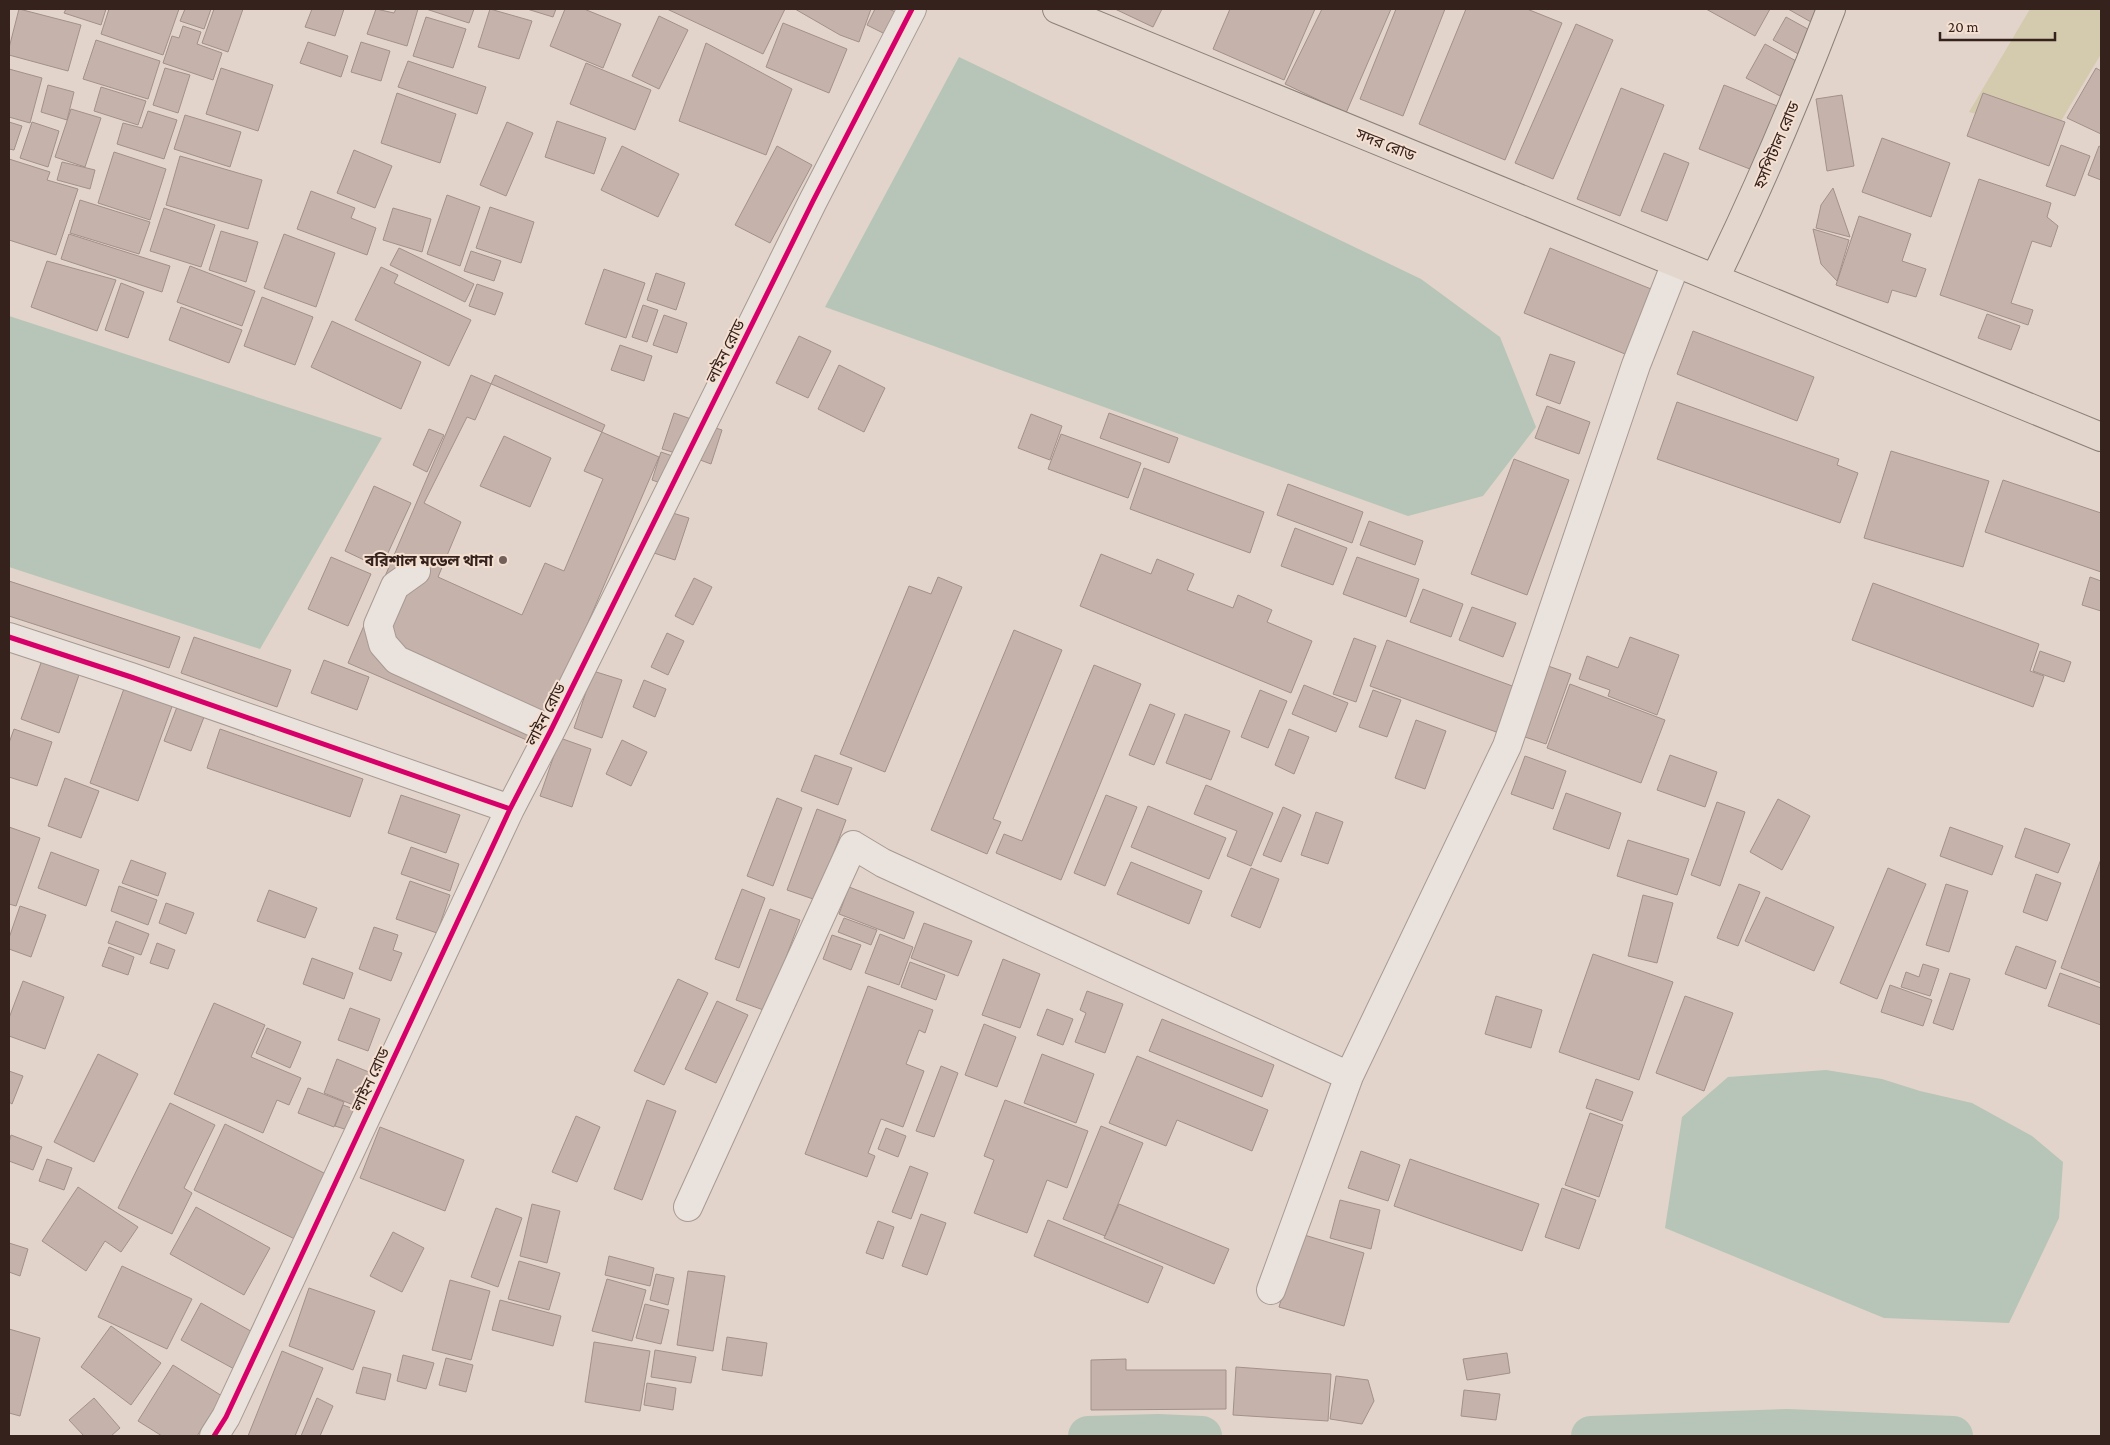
<svg xmlns="http://www.w3.org/2000/svg" width="2110" height="1445" font-family="'Crimson Pro','Noto Sans Bengali',serif">
  <style>
    .green { fill: #d4caad }
    .water { fill: #b6c5b7 }
    .lines { fill: none; stroke-linecap: round; stroke-linejoin: round }
    .canal { stroke: #b6c5b7; stroke-width: 40 }
    .building { fill: #c5b2ab; stroke: #a2908a; fill-rule: evenodd }
    .minor-casing { stroke: #a79a94; stroke-width: 30 }
    .major-casing { stroke: #8c807a; stroke-width: 30 }
    .minor { stroke: #eae2dc; stroke-width: 28 }
    .major { stroke: #e2d6cd; stroke-width: 28 }
    .cycleway-casing { stroke: #f4dfd0; stroke-width: 8 }
    .cycleway { stroke: #d6006c; stroke-width: 5 }
    .poi-dot { fill: #72605a; stroke: #f4dfd0; stroke-width: 2 }
    .labels { text-anchor: middle; stroke-width: 4; stroke-linejoin: round; paint-order: stroke }
    .street-label { font-size: 16px; fill: #35221d; stroke: #f4dfd0 }
    .poi-label { font-size: 16px; font-weight: bold; fill: #35221d; stroke: #f4dfd0; text-anchor: end }
  </style>
  <rect width="100%" height="100%" fill="#e2d4ca"/>
  <path class="green" d="M2030 9H2101V54L2052 136 1969 112Z"/>
  <path class="water" d="M959 57 1421 279 1500 337 1536 427 1483 496 1408 516 825 307Z
    M9 316 382 438 260 649 9 567Z
    M1826 1070 1882 1079 1920 1091 1972 1103 2032 1136 2063 1162 2059 1218 2009 1323 1884 1318 1665 1228 1682 1117 1728 1077Z"/>
  <g class="lines">
    <path class="canal" d="M1088 1436 1158 1434 1202 1436
      M1591 1436 1787 1429 1953 1436"/>
  </g>
  <path class="building" d="M19 9 81 25 68 71 9 55V48Z
    M66 9H106L101 25 64 13Z
    M109 9H179L163 55 101 34Z
    M185 9H211L204 29 180 21Z
    M214 9H243L228 52 202 43Z
    M312 9H344L335 36 305 27Z
    M376 9 394 13 396 9H418L407 46 367 34Z
    M426 9H474L469 23Z
    M490 9 532 21 519 59 478 47Z
    M527 9H556L553 17Z
    M565 9H584L621 24 603 68 550 46Z
    M667 9H785L763 54Z
    M795 9H871L859 42 840 35Z
    M875 9H889L906 17 895 39 867 25Z
    M1115 9H1162L1153 27Z
    M1230 9H1315L1284 80 1213 49Z
    M1322 9H1391L1346 113 1285 84Z
    M1396 9H1445L1403 116 1360 99Z
    M1466 9H1527L1562 23 1505 160 1419 124Z
    M1706 9H1770L1755 36Z
    M1788 9H1839L1827 31Z
    M659 16 688 30 659 89 632 76Z
    M426 17 466 29 453 68 413 56Z
    M1786 17 1824 38 1811 61 1773 40Z
    M783 23 847 49 829 93 766 67Z
    M1576 24 1613 40 1553 179 1515 163Z
    M183 26 201 32 197 44 222 53 213 80 163 63 172 36 179 38Z
    M96 40 160 61 148 99 83 79Z
    M308 42 348 56 341 77 300 63Z
    M361 42 390 51 381 81 351 72Z
    M706 43 792 89 766 155 679 121Z
    M1765 44 1798 62 1780 96 1746 78Z
    M408 61 486 87 477 114 398 87Z
    M586 63 651 90 635 130 570 104Z
    M165 68 190 75 178 113 153 105Z
    M221 68 273 85 258 131 206 114Z
    M2096 68 2101 71V134L2067 118Z
    M9 69 42 78 30 123 9 117Z
    M48 85 74 92 67 120 41 112Z
    M1724 85 1785 109 1760 173 1699 149Z
    M101 87 146 101 138 125 94 111Z
    M1621 88 1664 105 1620 216 1577 199Z
    M397 93 456 114 440 163 381 143Z
    M1983 93 2065 122 2049 166 1967 136Z
    M1842 95 1854 166 1827 171 1816 99Z
    M71 109 101 118 85 167 55 157Z
    M148 111 177 120 164 159 117 144 123 123 142 128Z
    M185 115 241 132 230 167 174 149Z
    M557 121 606 138 594 174 545 157Z
    M9 122 22 126 14 150 9 149Z
    M32 122 59 131 48 167 20 158Z
    M507 122 533 133 506 196 480 185Z
    M1882 138 1950 163 1931 217 1862 192Z
    M2061 145 2090 156 2075 196 2046 186Z
    M622 146 679 174 658 217 601 190Z
    M777 146 812 165 770 243 735 225Z
    M2099 146 2101 147V180L2088 175Z
    M354 150 392 166 375 208 337 193Z
    M114 152 166 169 150 220 98 203Z
    M1664 153 1689 163 1667 221 1641 211Z
    M180 156 262 180 248 229 166 205Z
    M9 159 50 172 47 180 78 189 56 255 9 240Z
    M62 162 95 170 90 189 57 180Z
    M1979 179 2051 203 2047 217 2058 226 2051 247 2032 241 2011 303 2033 310 2028 325 1940 295Z
    M1833 188 1850 237 1816 228 1821 205Z
    M311 191 355 208 351 218 376 228 367 255 297 229Z
    M447 195 480 207 460 266 427 254Z
    M80 200 150 222 139 254 70 233Z
    M490 207 534 222 521 263 476 248Z
    M164 208 215 225 201 267 150 251Z
    M393 208 431 219 422 252 383 240Z
    M1859 216 1911 234 1902 261 1926 269 1916 297 1892 290 1888 303 1836 285Z
    M1813 229 1849 240 1837 281 1821 264Z
    M221 231 258 242 246 282 209 270Z
    M69 234 170 266 162 292 61 259Z
    M284 234 335 253 316 307 264 288Z
    M399 248 474 284 465 302 390 265Z
    M1550 248 1656 291 1630 356 1524 313Z
    M471 251 501 261 494 281 464 271Z
    M47 261 116 280 97 331 31 307Z
    M190 266 255 291 242 326 177 302Z
    M381 267 398 275 394 283 471 320 449 366 355 320Z
    M604 269 645 283 626 338 585 324Z
    M656 273 685 283 676 310 647 300Z
    M121 283 144 292 128 338 105 330Z
    M477 284 503 293 495 315 469 306Z
    M262 297 313 317 295 365 244 346Z
    M643 305 658 310 647 342 632 337Z
    M181 307 242 330 229 363 169 340Z
    M1987 314 2020 326 2011 350 1978 338Z
    M664 315 687 323 677 353 653 345Z
    M332 321 421 362 401 409 311 367Z
    M1693 331 1814 377 1797 421 1677 374Z
    M799 336 831 351 808 398 776 383Z
    M620 345 652 356 644 381 611 370Z
    M1550 354 1575 362 1560 404 1536 395Z
    M839 365 885 388 864 432 818 409Z
    M471 375 659 457 536 744 348 663Z
    M495 375 605 425 584 471 603 479 564 571 545 563 522 615 438 577 461 522 424 503 467 417 475 420ZM504 436 551 458 530 507 480 486Z
    M1677 402 1839 459 1837 465 1858 473 1840 523 1657 459Z
    M1547 406 1590 422 1579 454 1535 438Z
    M674 413 691 419 679 454 662 449Z
    M1109 413 1178 438 1169 463 1100 438Z
    M1031 414 1062 426 1050 460 1018 448Z
    M703 424 722 430 711 464 692 457Z
    M429 429 444 435 427 472 413 465Z
    M1061 434 1141 463 1128 498 1048 469Z
    M1891 451 1989 481 1963 567 1864 538Z
    M661 452 678 458 669 486 652 480Z
    M1514 459 1569 480 1527 595 1471 574Z
    M1144 468 1264 512 1250 553 1130 509Z
    M2003 480 2101 513V572L1985 532Z
    M1288 484 1363 512 1352 543 1277 515Z
    M374 486 411 503 381 568 345 551Z
    M663 510 689 518 675 560 648 551Z
    M1369 521 1423 541 1415 565 1360 545Z
    M1295 528 1347 548 1333 585 1281 566Z
    M1101 554 1151 574 1157 559 1194 574 1187 590 1233 608 1238 595 1272 610 1267 622 1312 641 1291 693 1080 606Z
    M331 557 371 574 348 626 308 609Z
    M1357 557 1419 579 1406 617 1343 594Z
    M938 577 962 587 885 772 840 754 909 586 931 594Z
    M2090 577 2101 581V611L2082 605Z
    M694 578 712 587 693 625 675 616Z
    M9 581 180 637 169 668 9 616Z
    M1873 583 2039 644 2030 671 2044 676 2033 707 1852 640Z
    M1423 589 1463 604 1451 637 1410 622Z
    M1472 607 1516 623 1503 657 1459 640Z
    M1014 630 1062 650 993 819 1001 822 987 854 931 830Z
    M667 633 684 641 668 675 651 667Z
    M194 637 291 670 277 707 181 673Z
    M1630 637 1679 655 1657 715 1608 696 1610 690 1579 679 1587 656 1618 668Z
    M1354 638 1376 646 1356 702 1333 694Z
    M1387 640 1515 687 1499 733 1370 686Z
    M2040 651 2071 662 2064 682 2033 671Z
    M1528 659 1571 674 1546 744 1504 730Z
    M42 660 80 672 59 733 21 719Z
    M324 660 369 677 357 710 311 693Z
    M1094 665 1141 684 1061 880 996 853 1004 834 1022 841Z
    M593 671 622 680 602 738 574 728Z
    M644 680 666 689 655 717 633 707Z
    M126 683 174 701 138 801 90 783Z
    M1570 684 1665 720 1641 783 1547 748Z
    M1304 685 1348 703 1336 732 1292 714Z
    M1260 690 1287 701 1268 748 1241 737Z
    M1373 690 1401 700 1387 737 1359 727Z
    M1150 704 1175 714 1154 765 1129 755Z
    M177 707 204 717 191 751 164 741Z
    M1185 714 1230 731 1211 780 1166 763Z
    M1416 720 1446 731 1425 789 1395 778Z
    M14 729 52 742 37 786 9 777V743Z
    M220 729 363 779 350 817 207 768Z
    M1289 729 1309 737 1294 774 1275 765Z
    M560 738 591 749 572 807 540 796Z
    M622 740 647 752 631 786 606 774Z
    M815 755 852 768 838 805 801 791Z
    M1670 755 1717 772 1705 807 1657 790Z
    M1525 756 1566 771 1553 809 1511 794Z
    M65 778 99 791 81 838 48 826Z
    M1206 785 1273 813 1251 866 1227 856 1237 831 1194 814Z
    M1566 793 1621 813 1609 849 1553 829Z
    M401 795 460 815 446 853 388 833Z
    M1106 795 1137 807 1105 886 1074 873Z
    M777 798 802 808 773 886 747 876Z
    M1778 799 1810 816 1782 870 1750 852Z
    M1717 802 1745 812 1720 886 1691 875Z
    M1148 806 1226 838 1209 879 1131 847Z
    M1283 807 1301 815 1281 862 1263 855Z
    M817 809 846 820 816 900 787 890Z
    M1316 812 1343 822 1328 864 1301 855Z
    M9 827 40 838 16 906 9 904Z
    M1950 827 2003 846 1992 875 1940 856Z
    M2025 828 2070 844 2058 873 2015 857Z
    M1628 840 1689 859 1677 895 1617 876Z
    M411 847 459 864 450 891 401 874Z
    M51 852 99 870 86 906 38 888Z
    M2101 859V983L2061 968Z
    M131 860 166 873 158 896 122 883Z
    M1131 862 1202 891 1189 924 1117 894Z
    M1251 868 1279 879 1260 928 1231 916Z
    M1888 868 1926 884 1877 999 1840 983Z
    M2036 874 2061 883 2047 921 2023 912Z
    M410 881 450 895 437 933 396 919Z
    M1739 884 1760 892 1738 946 1717 938Z
    M1946 884 1968 891 1949 952 1926 945Z
    M119 886 157 900 148 925 111 911Z
    M849 887 914 912 904 939 839 914Z
    M742 889 765 898 739 968 715 959Z
    M269 890 317 908 305 938 257 921Z
    M1643 895 1673 903 1657 963 1628 956Z
    M1766 897 1834 927 1814 971 1745 941Z
    M166 903 194 913 186 934 159 923Z
    M20 906 46 915 31 957 9 949V938Z
    M770 909 800 920 766 1011 736 1000Z
    M844 918 877 930 871 945 838 932Z
    M116 921 149 934 141 955 108 943Z
    M924 923 972 941 958 976 911 958Z
    M374 927 398 935 393 950 402 953 391 981 359 969Z
    M880 934 913 947 899 985 865 973Z
    M832 935 861 945 851 970 823 959Z
    M157 943 175 950 168 969 150 963Z
    M2016 946 2056 961 2046 989 2005 974Z
    M109 947 134 957 128 975 102 966Z
    M1593 954 1673 982 1639 1080 1559 1052Z
    M312 958 353 973 344 999 303 984Z
    M1003 959 1040 974 1020 1028 982 1015Z
    M910 962 945 975 936 1000 901 987Z
    M1923 964 1939 969 1930 996 1901 987 1906 972 1919 977Z
    M1950 973 1970 979 1953 1030 1933 1023Z
    M2060 973 2101 988V1025L2048 1006Z
    M678 979 708 993 664 1085 634 1071Z
    M23 981 64 997 45 1049 9 1036V1018Z
    M1890 985 1932 1000 1923 1026 1881 1012Z
    M868 986 933 1010 925 1033 919 1030 906 1064 924 1071 903 1127 881 1119 868 1153 875 1156 867 1177 805 1154Z
    M1087 991 1123 1004 1105 1053 1075 1042 1086 1013 1080 1010Z
    M1496 996 1542 1010 1531 1048 1485 1034Z
    M1685 996 1733 1013 1704 1091 1656 1073Z
    M717 1001 748 1015 716 1083 685 1069Z
    M214 1003 265 1025 251 1057 301 1078 289 1105 277 1100 263 1133 174 1094Z
    M350 1008 380 1019 368 1051 338 1040Z
    M1047 1009 1073 1019 1063 1045 1037 1035Z
    M1162 1019 1274 1065 1262 1097 1149 1051Z
    M984 1024 1016 1037 997 1087 965 1075Z
    M267 1028 301 1042 290 1068 256 1053Z
    M98 1054 138 1074 94 1162 54 1142Z
    M1042 1054 1094 1074 1076 1123 1024 1103Z
    M1137 1056 1268 1110 1252 1151 1177 1120 1166 1146 1109 1123Z
    M337 1059 381 1077 368 1111 324 1093Z
    M941 1066 958 1073 934 1137 916 1131Z
    M9 1071 23 1076 12 1104 9 1102Z
    M1596 1079 1633 1092 1622 1121 1586 1108Z
    M308 1088 344 1102 334 1127 298 1113Z
    M647 1100 676 1111 642 1200 614 1189Z
    M1005 1100 1088 1131 1067 1188 1047 1180 1027 1233 974 1213 994 1160 984 1156Z
    M170 1103 215 1125 184 1188 192 1193 172 1234 118 1208Z
    M343 1105 362 1112 354 1132 335 1126Z
    M1590 1113 1623 1125 1599 1197 1565 1185Z
    M576 1116 600 1127 577 1182 552 1172Z
    M225 1124 334 1178 303 1243 194 1190Z
    M1101 1126 1143 1143 1105 1236 1063 1219Z
    M380 1127 464 1160 445 1211 360 1178Z
    M886 1128 906 1136 898 1157 878 1149Z
    M11 1135 42 1147 33 1170 9 1161V1142Z
    M1361 1151 1400 1165 1388 1201 1348 1188Z
    M47 1159 72 1168 64 1190 39 1181Z
    M1410 1159 1539 1204 1522 1251 1394 1206Z
    M910 1166 928 1173 911 1219 892 1212Z
    M78 1187 138 1227 121 1252 105 1241 86 1271 42 1241Z
    M1562 1188 1596 1200 1579 1249 1545 1237Z
    M1340 1200 1380 1210 1371 1249 1330 1238Z
    M532 1204 560 1211 547 1263 520 1256Z
    M1119 1204 1229 1249 1214 1284 1104 1238Z
    M196 1207 270 1248 244 1295 170 1254Z
    M496 1208 522 1218 498 1287 471 1277Z
    M921 1214 946 1223 927 1275 902 1266Z
    M1048 1220 1163 1267 1148 1303 1034 1256Z
    M878 1221 894 1227 883 1259 866 1253Z
    M393 1232 424 1248 402 1292 370 1276Z
    M1301 1234 1364 1253 1344 1326 1279 1307Z
    M9 1243 28 1249 20 1276 9 1272Z
    M609 1256 654 1268 650 1286 605 1275Z
    M519 1261 560 1273 549 1310 508 1299Z
    M122 1266 192 1299 167 1349 98 1317Z
    M688 1271 725 1276 713 1351 677 1345Z
    M656 1274 674 1278 668 1305 650 1300Z
    M607 1279 646 1290 632 1341 592 1331Z
    M450 1280 490 1291 471 1360 432 1350Z
    M309 1288 375 1311 353 1370 289 1346Z
    M500 1300 561 1316 553 1346 492 1330Z
    M201 1303 256 1334 236 1370 181 1340Z
    M645 1304 669 1310 661 1344 636 1338Z
    M111 1326 161 1363 131 1405 81 1367Z
    M9 1329 40 1338 20 1416 9 1413Z
    M727 1337 767 1343 762 1376 722 1370Z
    M594 1342 650 1351 640 1411 585 1402Z
    M655 1350 696 1357 691 1383 651 1377Z
    M282 1351 323 1368 295 1436H248Z
    M1507 1353 1510 1373 1467 1380 1463 1359Z
    M403 1355 434 1363 426 1389 397 1381Z
    M446 1358 473 1365 466 1392 439 1385Z
    M1126 1359V1370H1226V1409L1091 1410V1360Z
    M173 1365 222 1396 197 1436H162L138 1421Z
    M363 1367 391 1374 385 1400 356 1393Z
    M1236 1367 1331 1374 1328 1421 1233 1415Z
    M1336 1376 1368 1380 1374 1401 1362 1424 1330 1419Z
    M647 1383 676 1388 673 1410 644 1405Z
    M1464 1390 1500 1394 1496 1420 1461 1416Z
    M94 1398 120 1428 111 1436H84L69 1420Z
    M317 1398 333 1406 320 1436H301Z"/>
  <g class="lines">
    <defs>
      <path id="minor" d="M416 571 395 586 378 625 383 644 397 660 551 730
        M9 637 131 677 510 809
        M1349 1076 1507 746 1636 365 1676 263
        M688 1207 853 845 883 863 1349 1076 1271 1290
        M214 1436 226 1417 510 809 551 730 813 201 912 9"/>
      <path id="major" d="M1057 9 2101 437
        M1715 278C1758 190 1796 100 1831 9"/>
    </defs>
    <use href="#minor" class="minor-casing"/>
    <use href="#major" class="major-casing"/>
    <use href="#minor" class="minor"/>
    <use href="#major" class="major"/>
    <defs>
      <path id="cycleway" d="M9 637 131 677 510 809
        M214 1436 226 1417 510 809 551 730 813 201 912 9"/>
    </defs>
    <use href="#cycleway" class="cycleway-casing"/>
    <use href="#cycleway" class="cycleway"/>
  </g>
  <circle class="poi-dot" cx="503" cy="560" r="5"/>
  <g class="labels">
    <g class="street-label">
      <text transform="translate(1386 144) rotate(22)" y="6">সদর রোড</text>
      <text transform="translate(1776 145) rotate(-67)" y="6">হসপিটাল রোড</text>
      <text transform="translate(725 351) rotate(-64)" y="6">লাইন রোড</text>
      <text transform="translate(545 714) rotate(-63)" y="6">লাইন রোড</text>
      <text transform="translate(370 1079) rotate(-65)" y="6">লাইন রোড</text>
    </g>
    <g class="poi-label">
      <text x="493" y="566">বরিশাল মডেল থানা</text>
    </g>
  </g>
  <rect width="2110" height="1445" fill="none" stroke="#35221d" stroke-width="20"/>
  <path d="M1940 32v8h115v-8" fill="none" stroke="#35221d" stroke-width="2.5"/>
  <text x="1948" y="32" font-size="15" fill="#35221d" stroke="#f4dfd0" stroke-width="4" paint-order="stroke">20 m</text>
</svg>
